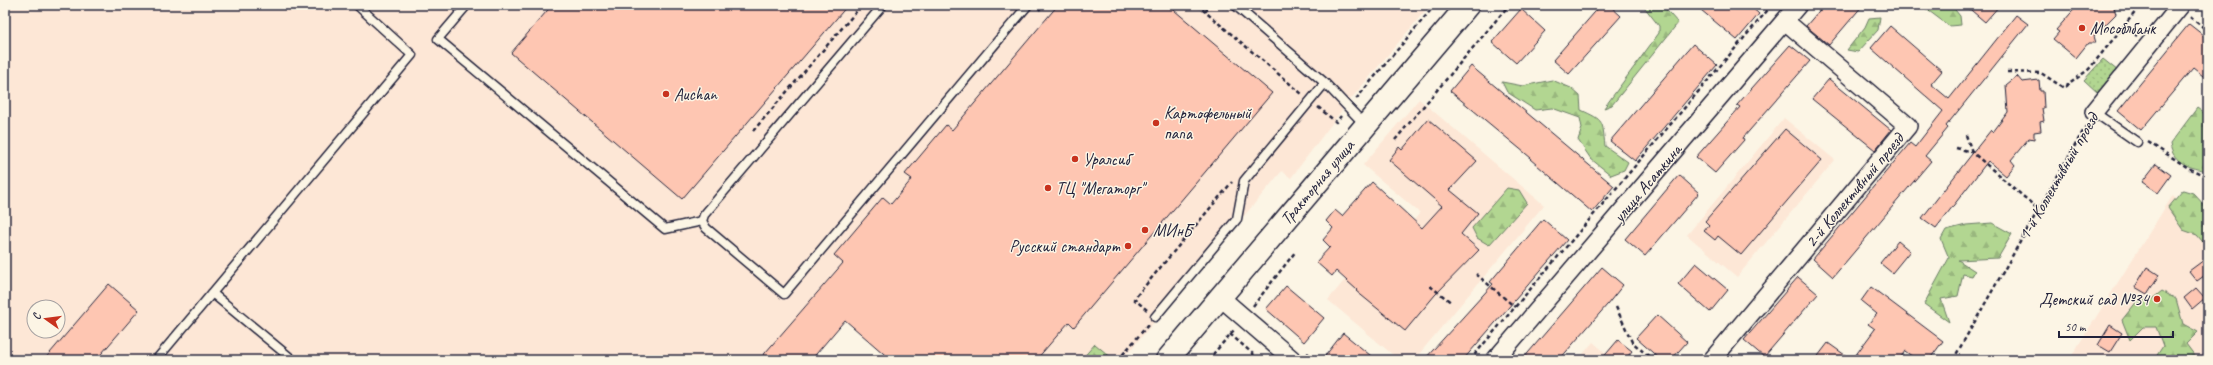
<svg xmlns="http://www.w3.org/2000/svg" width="2213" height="365" font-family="Caveat,sans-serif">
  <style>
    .built { fill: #fde7d6; fill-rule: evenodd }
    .grass { fill: url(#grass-dots); stroke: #6a7c66 }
    .forest { fill: url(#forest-firs); stroke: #6a7c66 }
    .building { fill: #fec6b2; stroke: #22223b }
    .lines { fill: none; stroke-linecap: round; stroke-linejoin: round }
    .service-casing { stroke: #22223b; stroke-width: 11 }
    .minor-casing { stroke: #22223b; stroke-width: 20 }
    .secondary-casing { stroke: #22223b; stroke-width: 25 }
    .path { stroke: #22223b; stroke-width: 2.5; stroke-dasharray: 4 3; stroke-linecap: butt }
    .service { stroke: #fcf5e5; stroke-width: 8 }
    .minor { stroke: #fcf5e5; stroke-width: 17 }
    .secondary { stroke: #fcf5e5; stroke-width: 22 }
    .poi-dot { fill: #c8321e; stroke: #fcf5e5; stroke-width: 1.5 }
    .labels { text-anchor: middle; stroke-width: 3; stroke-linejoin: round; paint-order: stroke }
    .poi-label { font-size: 17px; fill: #22223b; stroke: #fcf5e5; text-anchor: start }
    .street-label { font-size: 17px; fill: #22223b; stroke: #fcf5e5 }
  </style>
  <defs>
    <pattern id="grass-dots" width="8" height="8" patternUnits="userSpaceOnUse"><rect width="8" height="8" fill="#b2d691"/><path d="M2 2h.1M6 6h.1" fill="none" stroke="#99b77e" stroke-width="1.8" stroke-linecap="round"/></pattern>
    <pattern id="forest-firs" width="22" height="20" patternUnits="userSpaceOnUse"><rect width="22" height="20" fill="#b2d691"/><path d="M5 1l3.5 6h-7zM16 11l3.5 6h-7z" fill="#99b77e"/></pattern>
  </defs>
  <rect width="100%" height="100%" fill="#fcf5e5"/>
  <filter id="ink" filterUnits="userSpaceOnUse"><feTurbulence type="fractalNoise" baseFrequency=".025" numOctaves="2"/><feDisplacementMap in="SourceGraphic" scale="8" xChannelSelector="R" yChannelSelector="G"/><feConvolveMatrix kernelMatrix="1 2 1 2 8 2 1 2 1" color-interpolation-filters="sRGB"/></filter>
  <g filter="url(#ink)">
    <path class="built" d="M5 5H1430L1345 106 1291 178 1282 171 1122 360H945L838 268 760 360H5ZM34 307H58V331H34Z
      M1419 99 1544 205 1414 360H1399L1328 300 1370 250 1381 259 1420 213 1363 165Z
      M1784 118 1835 160 1737 277 1687 235Z
      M2173 195 2208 239V360H2069Z
      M1593 342 1614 360H1578Z"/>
    <path class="grass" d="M2103 59 2118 71 2098 93 2084 80Z"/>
    <path class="forest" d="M1647 5H1662L1678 23 1612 105 1604 108 1659 33V26L1645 8Z
      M1921 5H1951L1960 16 1961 25 1949 26Z
      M1880 17 1878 30 1858 52 1847 50 1865 27 1869 18Z
      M1552 80 1571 88 1580 96 1581 110C1605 121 1602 120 1605 146L1628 162 1624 170 1611 175 1591 159 1578 140 1582 128 1580 118 1552 108 1535 110 1507 92 1502 82 1523 86Z
      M2197 108 2208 116V171C2191 168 2173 164 2170 144Z
      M1507 188 1519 190 1527 203 1489 245 1477 238 1472 228Z
      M2183 190 2193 193 2208 209V248L2197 235 2183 230 2168 208Z
      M1992 223 2012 234 1998 258 1958 260 1975 271 1972 276 1963 274 1958 296 1941 299 1949 322 1924 304 1949 258 1941 239 1946 230 1966 225Z
      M2162 291 2176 299 2183 324 2198 332 2186 344 2198 360H2154L2163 346 2156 327H2143L2130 340 2122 320 2138 300 2152 299Z
      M1095 344 1113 359 1081 360Z"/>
    <path class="building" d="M552 5H848L682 199 511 53Z
      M1058 5H1168L1272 93 1074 327 1069 322 1036 360H891L845 320 811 360H759L843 263 834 255 883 197 891 204 912 179 905 174 946 125 952 130Z
      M1601 5H1609L1621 16 1569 74 1553 60Z
      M1695 5H1749L1759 14 1737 40Z
      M1824 5H1863L1829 45 1806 26Z
      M1965 5H2000L1985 22Z
      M2078 5H2113L2116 14 2094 36 2096 43H2088L2076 58 2053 39 2059 32 2056 30Z
      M1521 9 1545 31 1516 63 1492 42Z
      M2016 15 2028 24 1946 126 1948 128 1925 156 1931 161 1833 277 1813 259 1910 143 1915 147 1943 111 1871 48 1890 26 1942 71 1931 84 1949 99Z
      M2189 24 2208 39V80L2193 68 2141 130 2118 111Z
      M1693 44 1717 65 1635 161 1610 141Z
      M1790 45 1810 61 1743 138 1744 140 1715 173 1696 157 1740 107 1737 105Z
      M1471 66 1614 186 1592 212 1530 159 1531 158 1450 91Z
      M2017 76 2022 82 2039 80 2040 91H2043L2044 108H2042L2044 121 2040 122 2041 131 2034 132V139L2029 138 2011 160 2015 165 2006 176 1988 161 1936 228 1922 218 1979 145 1991 130 1993 132 2008 112 2006 85Z
      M1829 79 1891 130 1875 150 1812 99Z
      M1428 119 1477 161 1450 190 1478 213 1461 234 1479 250 1435 295 1405 331 1356 291 1357 290 1336 271 1332 276 1316 262 1330 247 1323 240 1333 228 1326 221 1335 210 1342 216 1372 182 1422 228 1442 206 1389 160 1399 147 1402 150Z
      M1785 129 1822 160 1741 255 1718 236 1715 240 1704 231 1709 225 1705 221Z
      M2156 164 2171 175 2158 193 2142 182Z
      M1679 175 1699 193 1645 256 1625 239Z
      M1543 219 1567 240 1463 360H1424L1493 284 1490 282Z
      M1898 241 1910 251 1892 273 1880 263Z
      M2208 257V273L2197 281 2189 271Z
      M1696 263 1728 290 1710 312 1678 284Z
      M1602 267 1623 285 1607 305 1559 360H1522Z
      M2147 267 2159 275 2147 294 2135 287Z
      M1798 277 1818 294 1764 357 1744 340Z
      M109 284 139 310 96 360H44Z
      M1286 286 1324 318 1304 342 1266 309Z
      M1871 287 1943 341 1929 360H1917L1905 351 1899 360H1852L1875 329 1868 324 1877 314 1861 301Z
      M2196 288 2205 298 2192 309 2184 298Z
      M1657 315 1687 342 1671 360H1661L1636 338Z
      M2110 325 2122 333 2110 352 2098 345Z
      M1343 333 1376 360H1322Z
      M1618 340 1632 351 1625 360H1601Z
      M1828 343 1852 360H1815Z"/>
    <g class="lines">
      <defs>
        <path id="service" d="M467 5 438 39 665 229 702 221
          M883 5 704 215 702 221 706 228 784 294 1028 5
          M1235 5 1325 83 1365 125
          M2094 112 2137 142
          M212 293 293 360
          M1155 317 1237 219 1244 181 1325 83
          M156 360 412 55 357 5"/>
        <path id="minor" d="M2094 112 2181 5
          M1220 297 1293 360
          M1495 360 1798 5
          M1712 360 1908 126 1785 21"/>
        <path id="secondary" d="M1167 360 1468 5"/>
      </defs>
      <use href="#service" class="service-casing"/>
      <use href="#minor" class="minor-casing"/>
      <use href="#secondary" class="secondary-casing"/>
      <path class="path" d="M1197 5 1302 94
        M1039 10 1043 5
        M1205 12 1211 5
        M2190 17 2208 31
        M2124 26 2137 36
        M2007 72 2041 73 2064 88 2089 69 2141 5
        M1356 99 1435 5
        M1318 107 1336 122 1341 116
        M753 131 862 5
        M1966 135 1972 152
        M1395 140 1509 5
        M2148 142 2190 169 2208 177
        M1956 148 1972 152 2039 210
        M1476 274 1515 307
        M1430 286 1452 303
        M1253 306 1296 251
        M1616 307 1632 342 1653 360
        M1147 310 1134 299 1232 182
        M1230 334 1260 360
        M1307 353 1316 360
        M1118 360 1148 325
        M1208 360 1234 330
        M1470 360 1772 5
        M1953 360 2086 126"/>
      <use href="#service" class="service"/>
      <use href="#minor" class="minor"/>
      <use href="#secondary" class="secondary"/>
    </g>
  </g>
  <g class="poi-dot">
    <circle cx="2082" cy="28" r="4"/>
    <circle cx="666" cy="94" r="4"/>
    <circle cx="1156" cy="123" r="4"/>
    <circle cx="1075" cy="159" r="4"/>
    <circle cx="1048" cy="188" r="4"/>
    <circle cx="1145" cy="230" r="4"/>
    <circle cx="1128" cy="246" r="4"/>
    <circle cx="2157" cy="299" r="4"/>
  </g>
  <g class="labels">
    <g class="poi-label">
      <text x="2090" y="34">Мособлбанк</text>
      <text x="674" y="100">Auchan</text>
      <text x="1164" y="119">Картофельный<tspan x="1164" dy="20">папа</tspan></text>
      <text x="1083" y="165">Уралсиб</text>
      <text x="1056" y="194">ТЦ "Мегаторг"</text>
      <text x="1153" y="236">МИнБ</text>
      <text x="1120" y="252" text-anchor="end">Русский стандарт</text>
      <text x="2149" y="305" text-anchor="end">Детский сад №34</text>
    </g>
    <g class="street-label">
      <text transform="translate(2058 176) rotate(-60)" y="6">1-й Коллективный проезд</text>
      <text transform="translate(1317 182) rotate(-50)" y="6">Тракторная улица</text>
      <text transform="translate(1647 183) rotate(-50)" y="6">улица Асаткина</text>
      <text transform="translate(1854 190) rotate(-50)" y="6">2-й Коллективный проезд</text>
    </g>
  </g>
  <rect width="2213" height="365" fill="none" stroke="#fcf5e5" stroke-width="20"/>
  <rect x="10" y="10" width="2193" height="345" fill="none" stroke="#22223b" stroke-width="1.5" filter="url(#ink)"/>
  <g transform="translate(46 319) rotate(284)"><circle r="19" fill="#fcf5e5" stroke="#a5a1a1"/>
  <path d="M0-3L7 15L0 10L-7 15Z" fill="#c8321e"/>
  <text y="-6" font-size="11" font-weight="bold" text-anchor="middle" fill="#22223b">С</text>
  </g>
  <path d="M2059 331v6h114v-6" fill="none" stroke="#22223b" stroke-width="2"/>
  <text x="2065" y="331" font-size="12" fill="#22223b" stroke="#fcf5e5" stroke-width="3" paint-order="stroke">50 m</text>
</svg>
